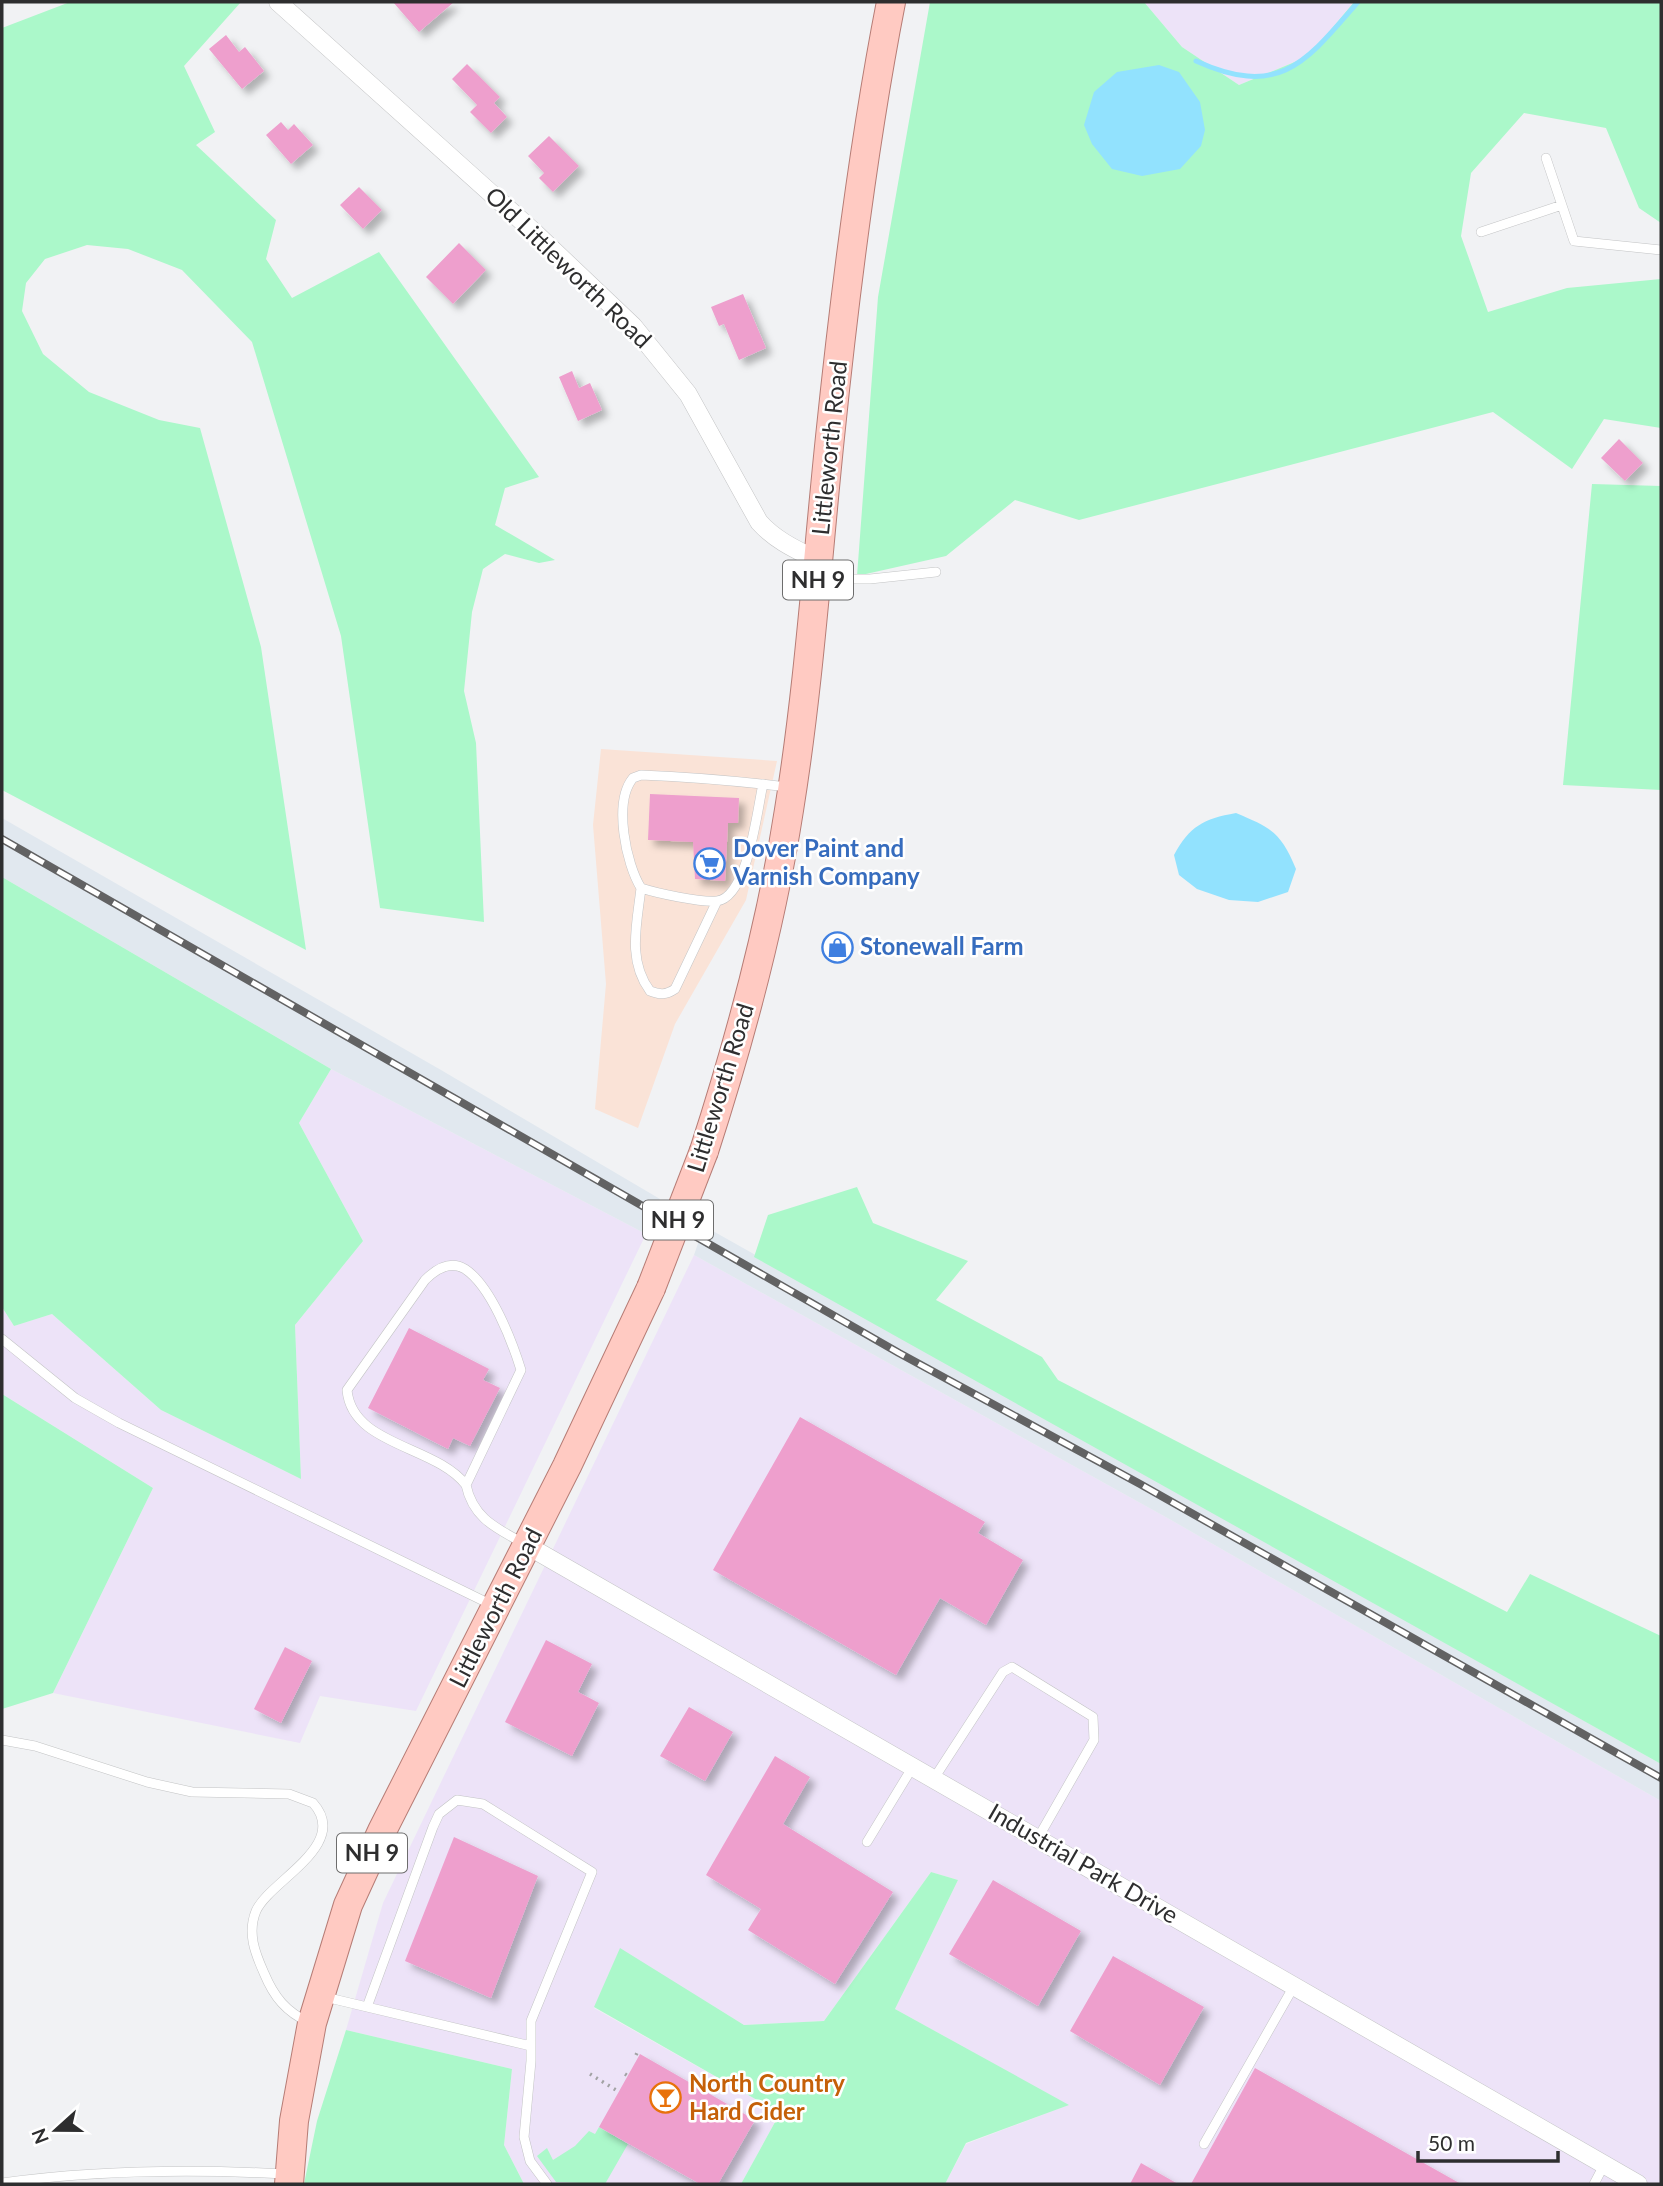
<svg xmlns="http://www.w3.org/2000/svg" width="1663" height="2186" font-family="Lato,sans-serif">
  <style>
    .commercial { fill: #fae3d7 }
    .industrial { fill: #ede3f8 }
    .built { fill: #e1e8ef }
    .green { fill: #abf8ca }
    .water { fill: #92e2fe }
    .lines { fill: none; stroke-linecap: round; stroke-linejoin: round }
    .stream { stroke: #92e2fe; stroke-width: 5 }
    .building { fill: #ee9fcd; filter: url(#shadow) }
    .service-casing { stroke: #c3c4c5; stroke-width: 10 }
    .minor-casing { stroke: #c3c4c5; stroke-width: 19 }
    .primary-casing { stroke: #b67c75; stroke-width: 30 }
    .path { stroke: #a2a2a4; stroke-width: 3.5; stroke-dasharray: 2 5; stroke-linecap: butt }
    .service { stroke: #fff; stroke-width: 9 }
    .minor { stroke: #fff; stroke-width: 18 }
    .primary { stroke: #ffcac2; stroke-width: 28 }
    .rail-casing { stroke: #626263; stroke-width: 8 }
    .rail { stroke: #fff; stroke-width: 5; stroke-dasharray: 16; stroke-linecap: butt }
    .primary-bridge-casing { stroke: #b67c75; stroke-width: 30; stroke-linecap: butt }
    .primary-bridge { stroke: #ffcac2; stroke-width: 28 }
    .labels { text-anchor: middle; stroke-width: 5; stroke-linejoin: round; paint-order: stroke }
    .shield { fill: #fff; stroke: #6d6d6d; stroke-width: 2 }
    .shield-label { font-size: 23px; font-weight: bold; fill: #2e2e2f }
    .street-label { font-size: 24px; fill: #2e2e2f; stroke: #fff }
    .shop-label { font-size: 24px; font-weight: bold; fill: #366cbe; stroke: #fff; text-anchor: start }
    .food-label { font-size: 24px; font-weight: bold; fill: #c56008; stroke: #fff; text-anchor: start }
  </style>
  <defs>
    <filter id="shadow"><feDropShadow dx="6" dy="6" stdDeviation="3.5" flood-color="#0004"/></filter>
  </defs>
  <rect width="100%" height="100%" fill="#f1f2f4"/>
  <path class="commercial" d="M601 749 777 761 746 900 675 1024 638 1128 595 1109 606 984 593 825Z"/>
  <path class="industrial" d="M1144 2H1354L1309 56 1239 85 1182 47Z
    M331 1069 646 1234 416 1711 320 1696 300 1743 53 1693 153 1488 2 1394V1307L14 1326 52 1314 161 1410 301 1479 295 1325 363 1241 299 1123Z
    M694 1255 1171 1520 1661 1801V2184H945L966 2144 1068 2105 895 2009 958 1880 931 1872 824 2021 744 2025 620 1949 594 2008 780 2113 741 2184H524L504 2145 512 2069 346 2030 383 1903Z"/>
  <path class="built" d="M2 818 441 1070 660 1199 646 1234 331 1069 2 877Z
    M704 1226 1661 1764V1801L1171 1520 694 1255Z"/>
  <path class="green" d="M70 2H241L184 66 215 132 196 145 276 220 266 259 292 298 379 252 539 477 505 488 495 525 555 560 539 563 505 554 483 569 472 612 464 691 476 743 484 922 380 908 341 636 252 342 182 270 128 249 87 245 45 259 26 283 22 311 43 354 89 392 159 420 200 428 261 647 306 950 2 790V28Z
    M930 2H1144L1182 47 1239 85 1309 56 1354 2H1661V223L1639 208 1606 128 1524 113 1471 173 1461 236 1488 312 1567 288 1661 279V428L1604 419 1572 469 1493 412 1079 520 1015 500 946 556 857 576 878 297Z
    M1592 484 1661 486V790L1563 785Z
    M2 877 331 1069 299 1123 363 1241 295 1325 301 1479 161 1410 52 1314 14 1326 2 1307Z
    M857 1187 873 1223 968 1261 936 1300 1042 1357 1058 1380 1507 1612 1530 1574 1661 1636V1764L754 1257 768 1215Z
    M2 1394 153 1488 53 1693 2 1709Z
    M931 1872 958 1880 895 2009 1069 2105 966 2143 945 2184H741L780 2113 594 2007 620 1948 744 2025 824 2021Z
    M346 2030 512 2069 504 2145 524 2184H304L317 2121Z
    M599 2127 628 2144 605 2184 556 2182 537 2156 547 2148 553 2160 575 2146 589 2131 595 2134Z"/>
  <path class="water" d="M1159 65 1179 72 1200 102 1205 130 1201 146 1180 169 1142 176 1112 169 1092 144 1084 125 1094 92 1117 72Z
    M1236 813C1272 828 1281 833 1296 869L1288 892 1258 902 1229 900 1197 889 1179 875 1174 855C1190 826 1203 819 1236 813Z"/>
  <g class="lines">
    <path class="stream" d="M1196 61C1280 99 1306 62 1358 2"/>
  </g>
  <path class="building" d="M393 2H454L419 32Z
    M226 35 239 52 245 47 264 71 242 89 209 49Z
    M467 64 500 97 494 103 507 117 491 133 470 112 477 105 452 79Z
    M281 122 288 130 294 124 313 145 291 164 266 135Z
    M549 136 579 166 553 192 539 178 544 173 528 156Z
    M359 187 382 210 363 229 340 205Z
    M459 243 486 270 453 304 426 277Z
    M743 294 766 348 739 360 724 324 719 326 711 307Z
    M572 371 579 388 590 383 602 410 578 421 559 377Z
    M1619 439 1643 463 1625 481 1601 458Z
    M650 794 739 798 738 823H728L725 881 695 879 693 842 648 840Z
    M409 1328 489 1369 483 1380 500 1388 470 1446 453 1438 448 1449 368 1408Z
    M800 1417 985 1522 978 1533 1023 1560 986 1625 940 1598 896 1675 713 1570Z
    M546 1640 592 1664 578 1692 599 1703 572 1756 505 1722Z
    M285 1647 312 1661 281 1723 254 1709Z
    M689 1707 733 1732 705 1781 660 1756Z
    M775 1756 810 1777 783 1824 893 1892 835 1984 748 1930 761 1909 706 1875Z
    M454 1837 538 1876 491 1998 405 1961Z
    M993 1880 1081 1931 1038 2006 949 1954Z
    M1113 1956 1204 2007 1160 2085 1070 2031Z
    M640 2054 755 2120 718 2184H700L599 2127Z
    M1255 2068 1461 2184H1191Z
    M1141 2163 1178 2184H1130Z"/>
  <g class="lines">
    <defs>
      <path id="service" d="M1546 158 1574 241 1661 250
        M1481 232 1562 205
        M819 579H870L936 572
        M763 784C757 810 748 897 717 901 702 903 656 893 641 888 626 864 613 802 633 778L641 775C690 777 738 781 787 787
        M641 888C637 924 627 960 650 991 660 995 666 995 675 989L717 901
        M2 1339 75 1398 119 1423 492 1605
        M466 1485C435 1445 352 1446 347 1390L425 1280C435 1270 450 1260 465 1269 491 1286 512 1341 521 1370L466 1485C473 1518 496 1528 523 1543
        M2 1740 35 1746 147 1782 192 1792 289 1794 313 1803C351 1845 269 1881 256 1911 247 1933 255 1953 264 1973 274 1997 286 2012 310 2023
        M933 1780 1003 1672 1012 1667 1093 1717 1094 1740 1038 1838
        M867 1842 912 1768
        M325 1997 531 2046
        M367 2007 433 1827 439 1814 457 1800 483 1804 592 1872 531 2021V2061L524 2137 530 2161 547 2184
        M1204 2144 1294 1986
        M2 2183C96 2170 190 2169 285 2174
        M1594 2184 1604 2165"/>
      <path id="minor" d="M278 2 534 232 633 326 688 394 759 522C776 541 797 550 819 561
        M528 1546 1638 2184"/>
      <path id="primary" d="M704 1151C740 1040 771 926 789 810 809 686 817 562 830 437 845 292 863 145 891 2
        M289 2184 294 2121 312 2023 348 1905 382 1831 567 1466 651 1288"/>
    </defs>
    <use href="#service" class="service-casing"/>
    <use href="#minor" class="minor-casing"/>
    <use href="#primary" class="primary-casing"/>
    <path class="path" d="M636 2055 637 2053
      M590 2074 616 2090
      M625 2074 628 2076"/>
    <use href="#service" class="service"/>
    <use href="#minor" class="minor"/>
    <use href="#primary" class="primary"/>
    <defs>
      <path id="rail" d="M2 839 899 1353 1140 1484 1661 1778"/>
    </defs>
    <use href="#rail" class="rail-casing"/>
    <use href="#rail" class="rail"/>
    <defs>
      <path id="primary-bridge" d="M651 1288 704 1151"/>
    </defs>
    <use href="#primary-bridge" class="primary-bridge-casing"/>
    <use href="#primary-bridge" class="primary-bridge"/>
  </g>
  <defs>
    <symbol id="supermarket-ring" viewBox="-11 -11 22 22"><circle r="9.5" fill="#fff" stroke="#3f7fe0" stroke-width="1.5"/><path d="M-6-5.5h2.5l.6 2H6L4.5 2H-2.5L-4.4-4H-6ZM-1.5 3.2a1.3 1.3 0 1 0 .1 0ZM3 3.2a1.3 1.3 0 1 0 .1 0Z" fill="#3f7fe0"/></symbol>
    <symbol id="shop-ring" viewBox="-11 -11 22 22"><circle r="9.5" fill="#fff" stroke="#3f7fe0" stroke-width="1.5"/><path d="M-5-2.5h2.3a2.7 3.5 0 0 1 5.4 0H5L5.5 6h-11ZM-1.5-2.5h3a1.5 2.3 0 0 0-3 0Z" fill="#3f7fe0"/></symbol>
    <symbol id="bar-ring" viewBox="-11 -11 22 22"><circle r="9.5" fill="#fff" stroke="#e8710a" stroke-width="1.5"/><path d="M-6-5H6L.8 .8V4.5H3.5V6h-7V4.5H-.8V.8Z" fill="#e8710a"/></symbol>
  </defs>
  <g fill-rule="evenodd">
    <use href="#supermarket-ring" x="692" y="846" width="35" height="35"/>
    <use href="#shop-ring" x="820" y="930" width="35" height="35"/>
    <use href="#bar-ring" x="648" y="2080" width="35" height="35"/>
  </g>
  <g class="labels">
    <g class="shield">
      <rect x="783" y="560.5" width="70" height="39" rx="5"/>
      <rect x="643" y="1200.5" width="70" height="39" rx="5"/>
      <rect x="337" y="1833.5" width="70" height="39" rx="5"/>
    </g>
    <g class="shield-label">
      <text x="818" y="588">NH 9</text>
      <text x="678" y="1228">NH 9</text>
      <text x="372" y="1861">NH 9</text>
    </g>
    <g class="street-label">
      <text transform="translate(568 268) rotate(44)" y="8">Old Littleworth Road</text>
      <text transform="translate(830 448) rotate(-84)" y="8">Littleworth Road</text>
      <text transform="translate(721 1088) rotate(-73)" y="8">Littleworth Road</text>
      <text transform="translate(496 1608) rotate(-63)" y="8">Littleworth Road</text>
      <text transform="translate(1083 1864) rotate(30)" y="8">Industrial Park Drive</text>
    </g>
    <g class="shop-label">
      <text x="733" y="857">Dover Paint and<tspan x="733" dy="28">Varnish Company</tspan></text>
      <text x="860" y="955">Stonewall Farm</text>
    </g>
    <g class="food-label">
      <text x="689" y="2092">North Country<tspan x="689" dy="28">Hard Cider</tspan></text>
    </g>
  </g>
  <rect width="1663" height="2186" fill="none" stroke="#2e2e2f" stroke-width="7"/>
  <g transform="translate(56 2130) rotate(249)" stroke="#ffffff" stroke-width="5" paint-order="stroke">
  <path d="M0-5L12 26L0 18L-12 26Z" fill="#2e2e2f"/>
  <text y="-10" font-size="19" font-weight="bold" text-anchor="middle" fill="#2e2e2f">N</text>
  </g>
  <path d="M1418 2151v10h140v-10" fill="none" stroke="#2e2e2f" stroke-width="3.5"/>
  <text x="1428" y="2151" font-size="21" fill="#2e2e2f" stroke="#ffffff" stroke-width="5" paint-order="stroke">50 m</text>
</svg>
